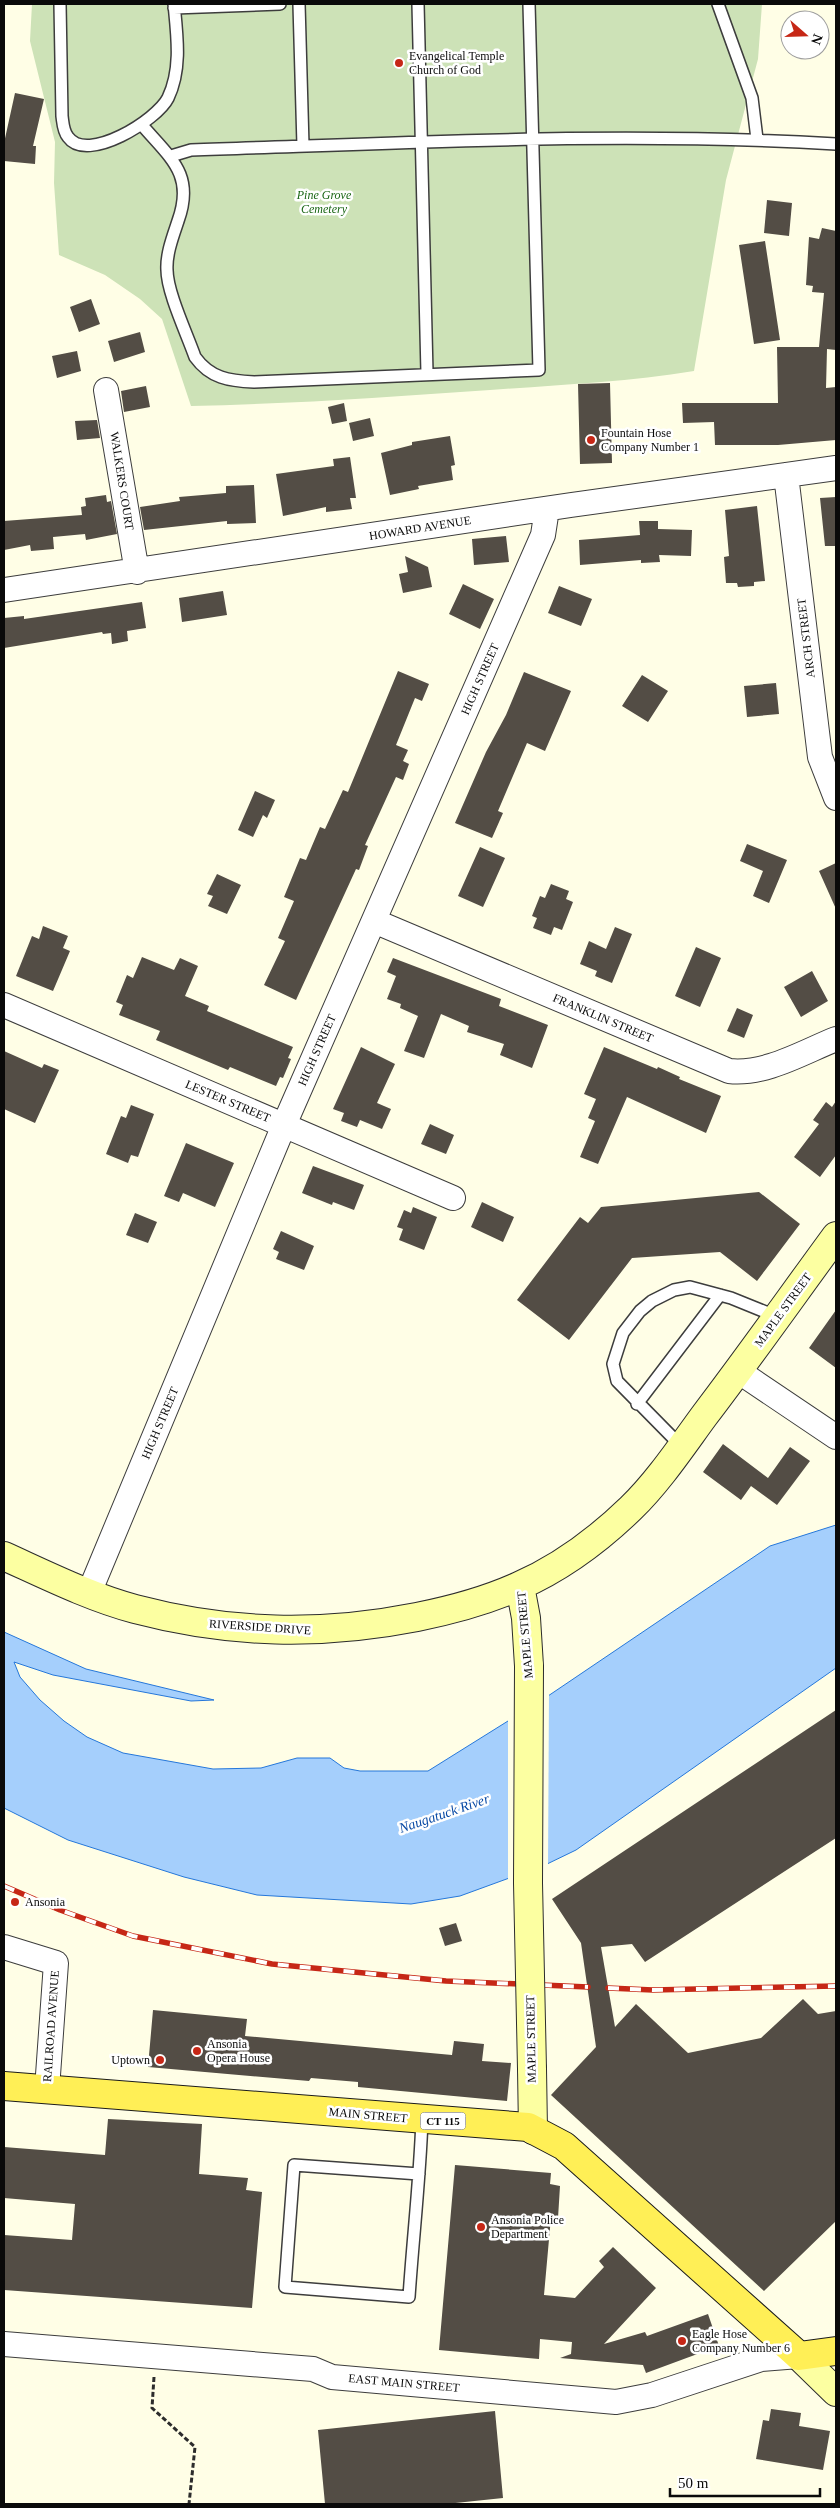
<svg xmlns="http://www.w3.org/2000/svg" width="840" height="2508" font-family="Georgia,serif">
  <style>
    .cemetery { fill: #cde2b7 }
    .water { fill: #a5cffc; stroke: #2577da }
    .pier { fill: #fffee6 }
    .building { fill: #534d45 }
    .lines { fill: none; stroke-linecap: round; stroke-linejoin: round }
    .service-casing { stroke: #3d3d3d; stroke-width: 14 }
    .minor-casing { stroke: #3d3d3d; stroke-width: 26 }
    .secondary-casing { stroke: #2c2c2c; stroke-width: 30 }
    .primary-casing { stroke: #1b1b1b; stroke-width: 30 }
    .path { stroke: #2c2c2c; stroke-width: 3; stroke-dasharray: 5 2.5; stroke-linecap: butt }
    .service { stroke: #fff; stroke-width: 11 }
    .minor { stroke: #fff; stroke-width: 24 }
    .secondary { stroke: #fcffa1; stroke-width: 28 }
    .primary { stroke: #ffef56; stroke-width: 28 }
    .rail-casing { stroke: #c62716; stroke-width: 5.5 }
    .rail { stroke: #fff; stroke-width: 4; stroke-dasharray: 11; stroke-linecap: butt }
    .secondary-bridge-casing { stroke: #2c2c2c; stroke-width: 30; stroke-linecap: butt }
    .secondary-bridge { stroke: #fcffa1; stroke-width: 28 }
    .poi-dot { fill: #c62716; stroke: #fff; stroke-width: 2 }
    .labels { text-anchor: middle; stroke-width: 5; stroke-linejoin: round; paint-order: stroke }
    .shield { fill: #fff; stroke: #545454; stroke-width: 1 }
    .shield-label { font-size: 11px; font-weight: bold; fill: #0a0a0a }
    .poi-label { font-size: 12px; fill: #0a0a0a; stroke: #fff; text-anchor: start }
    .park-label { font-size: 12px; font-style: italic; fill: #1a6615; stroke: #fff }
    .street-label { font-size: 12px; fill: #0a0a0a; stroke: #fff }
    .water-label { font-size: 14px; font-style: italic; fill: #094aa5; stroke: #fff }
  </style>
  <rect width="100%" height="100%" fill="#fffee6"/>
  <path class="cemetery" d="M32 4H762L758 59 726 180 694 371C626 382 558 385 490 390 390 397 291 404 191 406L162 319 140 299 105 275 59 255 54 183 55 142 30 41Z"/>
  <path class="water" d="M836 1525V1668L576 1850 545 1865 460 1896 411 1904 257 1895 184 1877 68 1840 4 1808V1632L86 1669 214 1700 191 1701 53 1675 14 1662 20 1677 40 1700 64 1721 87 1737 123 1753 213 1769 261 1768 297 1758H330L344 1768 360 1771H428L548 1696 770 1546Z"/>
  <path class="pier" d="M549 1693 548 1866 508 1881V1718Z"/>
  <path class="building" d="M15 93 44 99 33 146H36L35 164 4 161V143Z
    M767 200 792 203 789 236 764 233Z
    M822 228 836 231V350L827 349 826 388 836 387V440L778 445H715L714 422 683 423 682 403H778L777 347H819L824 293 812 292 813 286 806 285 809 237 819 239Z
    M765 241 780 340 754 344 739 245Z
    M91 299 100 324 79 332 70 307Z
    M140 332 145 352 114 362 108 341Z
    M77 351 81 371 57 378 52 356Z
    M610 383 612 463 580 464 578 384Z
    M146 386 150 407 124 412 121 391Z
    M344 403 347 421 332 424 328 407Z
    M370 418 374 436 353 441 349 423Z
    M97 420 100 438 77 440 75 421Z
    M450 436 455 465 451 466 453 480 418 486 419 489 390 495 381 453 412 445V442Z
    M350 457 356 498H350L352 509 326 512V507L283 516 276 474 334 466 333 459Z
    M254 485 256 523 227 524V521L144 530 140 507 180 501 179 497 226 493V486Z
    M106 495 107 502 111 501 117 534 86 540 85 534 53 537 54 549 31 551 30 545 4 550V521L82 515 81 507 86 506 85 498Z
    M836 497V546H825L820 498Z
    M757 506 765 581 754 582V586L738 587 737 583H726L724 557 729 556 725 510Z
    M639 521H658V529L692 530 691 556 659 555 660 562 641 563V560L580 565 579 540 640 535Z
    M506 536 509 562 474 565 472 539Z
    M405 556 428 567 432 587 403 593 399 574 408 572Z
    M463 584 494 599 480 629 449 614Z
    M559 586 592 599 581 626 548 613Z
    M223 591 227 615 182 622 179 598Z
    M142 602 146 628 127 631 128 641 112 644 111 633 103 634 102 632 4 648V618L24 616V619Z
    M398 671 429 684 422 701 415 698 396 745 408 750 403 761 409 764 403 780 396 777 365 845 368 846 359 870 356 869 296 1000 264 985 285 941 278 938 294 901 284 897 300 858 306 860 320 827 325 829 343 790 348 792Z
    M524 672 571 691 545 751 527 743 498 811 503 813 492 838 455 823 486 752 506 715Z
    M642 675 668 691 648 722 622 706Z
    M776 683 779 714 747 717 744 686Z
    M255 791 275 800 267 818 263 815 253 837 238 830Z
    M747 844 787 860 769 903 753 896 763 871 740 861Z
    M480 847 505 858 483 907 458 896Z
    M836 863V909L819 871Z
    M217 874 241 885 227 914 208 906 213 896 207 894Z
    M551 884 569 891 566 899 573 902 562 930 554 927 551 935 533 928 537 918 532 916 540 896 545 898Z
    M43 926 68 936 63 948 70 951 53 991 16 976 32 936 39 939Z
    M615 927 632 934 612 983 595 976 597 971 580 964 589 941 606 949Z
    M696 947 721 958 700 1007 675 996Z
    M142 957 174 970 180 958 198 966 185 996 209 1006 207 1011 293 1047 288 1058 291 1059 283 1078 280 1077 276 1086 230 1067 228 1070 156 1040 160 1031 119 1015 123 1005 116 1002 127 975 133 978Z
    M393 958 501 999 499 1006 548 1025 532 1068 500 1055 504 1044 467 1032 469 1026 441 1014 424 1058 404 1051 418 1016 400 1008 401 1004 387 999 396 976 387 972Z
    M812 971 828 1001 801 1017 784 987Z
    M737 1008 753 1015 744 1038 727 1031Z
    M361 1047 395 1064 377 1103 391 1109 382 1129 360 1120 357 1127 341 1121 344 1113 333 1109Z
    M604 1047 657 1069 658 1067 680 1077 679 1079 721 1096 706 1133 627 1097 598 1164 580 1157 595 1121 588 1118 596 1099 584 1094Z
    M4 1051 42 1068 44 1064 59 1070 35 1123 4 1109Z
    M836 1101V1155L820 1177 794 1157 819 1124 813 1120 826 1102 832 1107Z
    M131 1105 154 1114 138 1157 131 1155 128 1163 106 1154 121 1116 126 1118Z
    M430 1124 454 1135 446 1154 421 1144Z
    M186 1143 234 1163 215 1207 183 1193 179 1202 164 1196Z
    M313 1166 364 1185 354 1210 333 1202 332 1205 302 1193Z
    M759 1192 800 1224 757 1281 720 1252 632 1258 569 1340 517 1300 580 1217 588 1223 601 1207Z
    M482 1202 514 1217 503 1242 471 1227Z
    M413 1207 437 1217 424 1250 399 1240 403 1229 397 1227 404 1210 411 1213Z
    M135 1213 157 1222 148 1243 126 1235Z
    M281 1231 314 1246 304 1270 276 1259 279 1252 273 1249Z
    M836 1310V1368L809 1348Z
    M723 1444 768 1478 790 1447 810 1461 777 1505 751 1486 741 1500 703 1472Z
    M836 1710V1838L645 1962 632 1944 601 1947 615 2027 636 2004 688 2053 761 2038 803 1999 818 2014 836 2011V2221L764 2291 551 2095 596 2047 581 1943 552 1899Z
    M456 1923 462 1941 445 1946 439 1928Z
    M153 2010 247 2019 245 2036 452 2055 454 2041 484 2044 482 2061 511 2063 507 2101 358 2087V2082L311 2078 309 2081 148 2067Z
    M108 2119 202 2124 199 2174 248 2178 246 2190 262 2192 252 2308 4 2290V2235L72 2240 75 2204 4 2198V2147L105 2155Z
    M455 2165 551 2173 550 2184 560 2186 558 2218 551 2217 544 2295 575 2298 604 2267 599 2261 613 2247 656 2288 604 2344 645 2332 647 2336 708 2314 719 2346 646 2373 643 2365 560 2358 571 2354 572 2342 540 2339 539 2359 439 2350Z
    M771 2409 801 2413 799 2426 830 2431 823 2470 756 2459 763 2420 769 2421Z
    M495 2411 503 2498 446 2504H325L318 2430Z"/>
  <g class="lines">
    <defs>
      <path id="service" d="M60 4 62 116C63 123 63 131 68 137 87 164 157 120 168 98 182 69 177 35 174 4
        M299 4 303 146
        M418 4 427 373
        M718 4 752 98 757 139
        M174 8 280 4
        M142 125C170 158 195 174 178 221 173 236 166 254 167 270 167 292 187 334 195 357 210 378 229 381 254 382L539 370 529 4
        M171 156 191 150C406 143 621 131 836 144
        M637 1404 720 1295
        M681 1446 617 1381 613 1364 623 1333 640 1311 652 1301 674 1290 690 1287 731 1298 778 1317
        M419 2174 294 2165 285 2287 409 2297C413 2237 420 2178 422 2119"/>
      <path id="minor" d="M106 390 137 572
        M786 475 820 757 836 798
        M4 590 571 505 836 468
        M374 921 729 1071C766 1075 803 1052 836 1039
        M4 1005 453 1198
        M738 1371 836 1437
        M89 1593 284 1125 543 535 547 509
        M4 1947 56 1963 47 2089
        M4 2344 313 2369 332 2377 616 2402 652 2395 761 2359 799 2356"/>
      <path id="secondary" d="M4 1556C46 1575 90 1597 135 1609 230 1634 321 1636 417 1617 452 1610 486 1601 519 1586 560 1568 599 1539 631 1508 658 1482 682 1446 704 1416 749 1357 792 1296 836 1236
        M520 1586 526 1618 529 1666
        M532 2069 533 2130
        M799 2356 836 2392"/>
      <path id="primary" d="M4 2086 528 2127 564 2146 799 2356 836 2351"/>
    </defs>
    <use href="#service" class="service-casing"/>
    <use href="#minor" class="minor-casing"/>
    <use href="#secondary" class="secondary-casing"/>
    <use href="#primary" class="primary-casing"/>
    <path class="path" d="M154 2377 152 2408 195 2447 189 2504"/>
    <use href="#service" class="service"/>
    <use href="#minor" class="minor"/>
    <use href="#secondary" class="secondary"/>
    <use href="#primary" class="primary"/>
    <defs>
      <path id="rail" d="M4 1886 60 1910 133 1936 272 1964 446 1981 588 1987
        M608 1988 653 1990 836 1986"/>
    </defs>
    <use href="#rail" class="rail-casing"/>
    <use href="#rail" class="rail"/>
    <defs>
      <path id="secondary-bridge" d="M529 1666 528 1883 532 2069"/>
    </defs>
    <use href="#secondary-bridge" class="secondary-bridge-casing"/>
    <use href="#secondary-bridge" class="secondary-bridge"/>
  </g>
  <g class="poi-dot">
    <circle cx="399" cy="63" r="5"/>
    <circle cx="591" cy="440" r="5"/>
    <circle cx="15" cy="1902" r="5"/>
    <circle cx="197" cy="2051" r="5"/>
    <circle cx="160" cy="2060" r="5"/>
    <circle cx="481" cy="2227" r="5"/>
    <circle cx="682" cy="2341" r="5"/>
  </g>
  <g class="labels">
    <rect class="shield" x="420.5" y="2112.5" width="45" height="17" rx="4"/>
    <g class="shield-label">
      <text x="443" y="2125">CT 115</text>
    </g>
    <g class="poi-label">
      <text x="409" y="60">Evangelical Temple<tspan x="409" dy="14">Church of God</tspan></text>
      <text x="601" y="437">Fountain Hose<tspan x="601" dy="14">Company Number 1</tspan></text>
      <text x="25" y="1906">Ansonia</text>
      <text x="207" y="2048">Ansonia<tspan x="207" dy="14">Opera House</tspan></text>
      <text x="150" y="2064" text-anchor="end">Uptown</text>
      <text x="491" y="2224">Ansonia Police<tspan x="491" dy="14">Department</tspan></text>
      <text x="692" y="2338">Eagle Hose<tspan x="692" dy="14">Company Number 6</tspan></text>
    </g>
    <g class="park-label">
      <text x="324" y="199">Pine Grove<tspan x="324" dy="14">Cemetery</tspan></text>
    </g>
    <g class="street-label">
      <text transform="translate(122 481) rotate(81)" y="4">WALKERS COURT</text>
      <text transform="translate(420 528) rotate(-9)" y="4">HOWARD AVENUE</text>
      <text transform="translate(806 638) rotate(-97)" y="4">ARCH STREET</text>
      <text transform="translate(480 679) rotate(-66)" y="4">HIGH STREET</text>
      <text transform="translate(603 1018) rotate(23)" y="4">FRANKLIN STREET</text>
      <text transform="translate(317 1050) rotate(-66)" y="4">HIGH STREET</text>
      <text transform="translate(228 1101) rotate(23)" y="4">LESTER STREET</text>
      <text transform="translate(783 1310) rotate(-54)" y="4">MAPLE STREET</text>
      <text transform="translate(160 1423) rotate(-67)" y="4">HIGH STREET</text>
      <text transform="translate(260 1627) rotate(4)" y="4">RIVERSIDE DRIVE</text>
      <text transform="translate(525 1635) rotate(-95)" y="4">MAPLE STREET</text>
      <text transform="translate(51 2026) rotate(-86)" y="4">RAILROAD AVENUE</text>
      <text transform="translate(531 2039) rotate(-91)" y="4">MAPLE STREET</text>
      <text transform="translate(368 2115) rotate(5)" y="4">MAIN STREET</text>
      <text transform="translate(404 2383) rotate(5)" y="4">EAST MAIN STREET</text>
    </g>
    <g class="water-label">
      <text transform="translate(444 1813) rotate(-19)" y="5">Naugatuck River</text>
    </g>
  </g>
  <rect width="840" height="2508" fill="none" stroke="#0a0a0a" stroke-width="10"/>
  <g transform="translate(805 35) rotate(110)"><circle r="24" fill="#ffffff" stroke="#9d9d9d"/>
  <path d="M0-4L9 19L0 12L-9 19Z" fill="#c62716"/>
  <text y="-8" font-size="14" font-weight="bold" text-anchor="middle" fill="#0a0a0a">N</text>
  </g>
  <path d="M670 2488v8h150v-8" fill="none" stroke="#0a0a0a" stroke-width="2.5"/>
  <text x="678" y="2488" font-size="15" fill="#0a0a0a" stroke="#ffffff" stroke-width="4" paint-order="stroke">50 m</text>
</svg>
